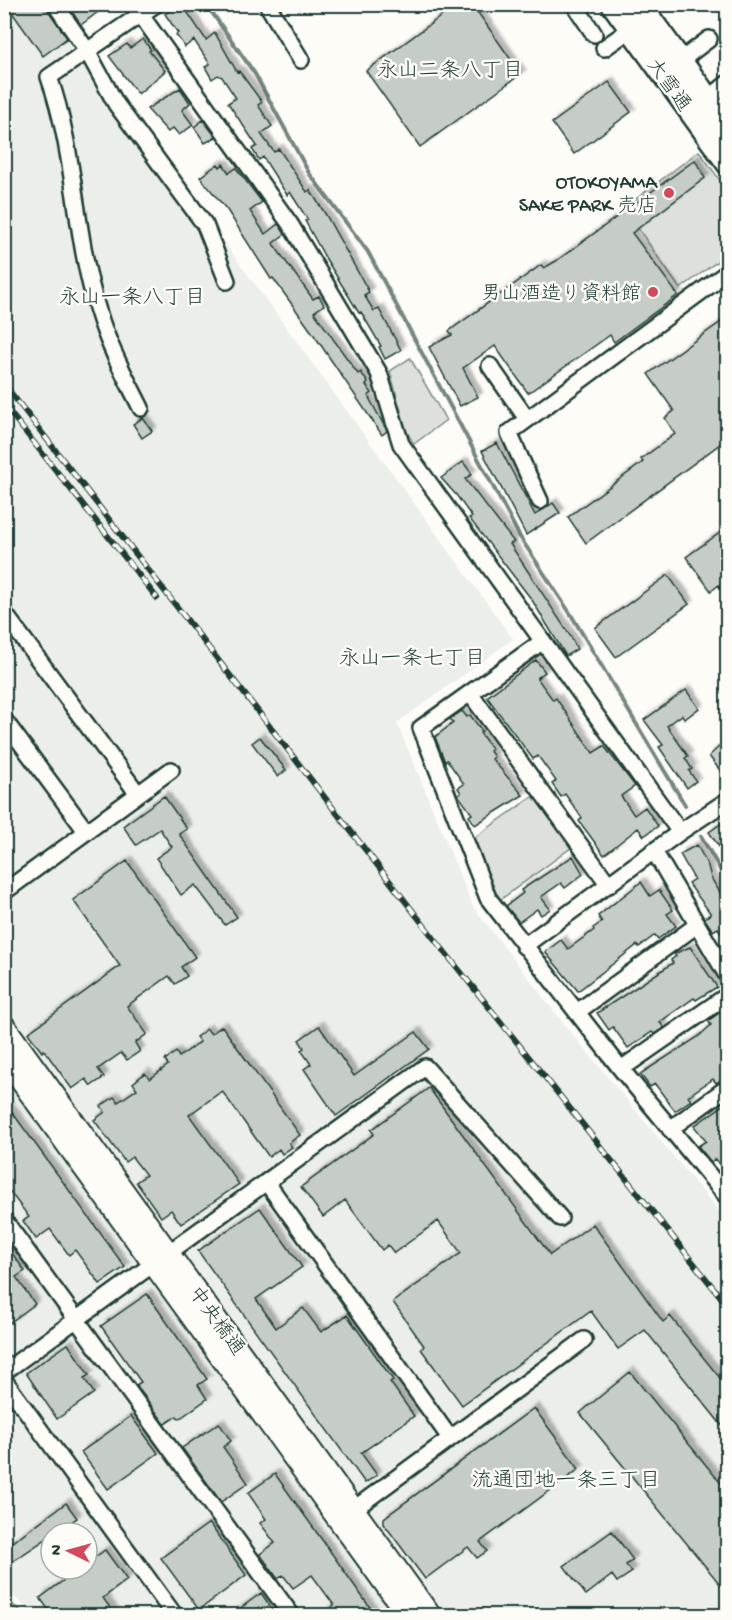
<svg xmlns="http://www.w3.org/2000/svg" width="732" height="1620" font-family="'Gochi Hand','Klee One',sans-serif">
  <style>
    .built { fill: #eceee9; fill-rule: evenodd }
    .green { fill: #dde0db; stroke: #7e8e88; stroke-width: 1.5 }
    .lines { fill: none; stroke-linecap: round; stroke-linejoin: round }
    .stream { stroke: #75877f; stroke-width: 4 }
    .building { fill: #c6cdc7; stroke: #1f3d34; stroke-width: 1.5; filter: url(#shadow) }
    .minor-casing { stroke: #1f3d34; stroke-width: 20 }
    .major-casing { stroke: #1f3d34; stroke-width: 24 }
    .highway-casing { stroke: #1f3d34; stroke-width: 27 }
    .minor { stroke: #fdfcf7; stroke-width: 15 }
    .major { stroke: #fdfcf7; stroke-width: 20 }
    .highway { stroke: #fdfcf7; stroke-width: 22 }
    .rail-casing { stroke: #1f3d34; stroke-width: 6 }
    .rail { stroke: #fdfcf7; stroke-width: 4; stroke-dasharray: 11; stroke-linecap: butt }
    .poi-dot { fill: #d1495b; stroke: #fdfcf7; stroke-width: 2 }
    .labels { text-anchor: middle; stroke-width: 5; stroke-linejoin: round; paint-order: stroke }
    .street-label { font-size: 20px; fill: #1f3d34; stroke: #fdfcf7 }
    .poi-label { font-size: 20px; fill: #1f3d34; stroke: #fdfcf7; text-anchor: end }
    .neighbourhood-label { font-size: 21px; fill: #1f3d34; stroke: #fdfcf7 }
  </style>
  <defs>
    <filter id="shadow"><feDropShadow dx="4.5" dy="-4.5" stdDeviation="1.5" flood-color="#0004"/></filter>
  </defs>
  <rect width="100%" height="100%" fill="#fdfcf7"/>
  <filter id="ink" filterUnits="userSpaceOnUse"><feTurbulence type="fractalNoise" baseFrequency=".0167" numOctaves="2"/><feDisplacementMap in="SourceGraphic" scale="12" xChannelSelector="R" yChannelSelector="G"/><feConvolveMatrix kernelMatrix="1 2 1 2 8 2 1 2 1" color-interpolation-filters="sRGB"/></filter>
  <g filter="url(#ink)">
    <path class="built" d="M4 5H62L119 98 513 639 397 723 473 907 564 1024 727 1221V1615L34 1616 5 1587ZM51 1533H87V1569H51Z"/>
    <path class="green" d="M699 151 727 190V254L680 289 624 208Z
      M410 358 446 420 414 444 406 430 390 371Z
      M535 795 572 847 500 900 493 888 474 838Z
      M4 1597 25 1615H5Z"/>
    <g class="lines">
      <path class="stream" d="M206 4 255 74 309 173 368 252 520 537 570 613 685 805
        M701 836 728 883"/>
    </g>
    <path class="building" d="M6 4H45L67 38 43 56Z
      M77 4H108L81 25 70 9Z
      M179 4H182L206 40 215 33 237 72 239 71 262 102 258 105 272 126 261 134 274 152 279 149 307 192 310 190 326 215 369 292 364 295 374 311 379 309 401 350 385 359 379 347 381 346 361 312 359 313 326 259 305 221 308 220 290 192 287 195 263 157 259 160 252 149 257 146 228 103 236 98 222 77 218 75 212 79 205 67 210 64 194 40 185 47 176 35 178 33 165 14Z
      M458 4H472L521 74 420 147 366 71Z
      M143 39 151 50 149 51 165 71 138 94 109 56 127 44 130 48Z
      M609 82 631 112 574 154 552 123Z
      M180 88 190 103 182 110 193 125 179 135 173 128 168 132 147 109Z
      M203 120 216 137 205 143 194 127Z
      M695 160 705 178 632 233 678 295 614 342 610 335 528 393 495 346 463 368 478 397 460 406 429 347 452 335 449 331 541 265 544 268 556 261Z
      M218 164 220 167 223 164 229 173 236 168 262 202 250 211 265 234 278 224 282 229 285 234 273 243 274 245 313 299 319 296 324 305 314 312 358 374 361 372 368 383 366 385 372 393 368 396 387 431 382 435 314 335 273 278 271 279 227 210 200 177Z
      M728 317V438L586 543 568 517 643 462 641 459 675 434 665 418 674 411 648 374Z
      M143 418 152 431 142 438 133 424Z
      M497 443 535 515 553 503 560 513 526 535 482 451Z
      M463 462 472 474 465 479 514 542 510 544 571 637 577 649 566 656 532 600 469 518 472 517 457 496 441 478Z
      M728 527V597L719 585 711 591 686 557Z
      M668 575 689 604 616 657 595 628Z
      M536 660 545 672 537 678 553 700 556 698 593 753 604 746 635 786 621 796 634 815 645 807 658 826 644 836 638 828 604 855 579 821 582 818 565 794 561 797 552 784 556 781 538 756 533 759 487 697Z
      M686 690 699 708 685 719 682 715 667 726 688 756 685 758 692 769 689 771 696 781 687 788 659 747 663 745 644 720Z
      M462 711 467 717 470 715 482 731 480 733 492 749 490 751 494 757 492 759 523 795 475 825 469 816 472 814 458 795 461 793 458 788 464 784 447 760 445 762 435 737 453 723 450 719Z
      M260 737 286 770 278 777 252 743Z
      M722 744 728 752V781L709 756Z
      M164 796 187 829 179 834 237 917 225 925 195 885 181 895 156 858 172 847 160 829 136 845 123 826Z
      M728 819V860L709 832Z
      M697 845 708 866 711 878 728 905V943L718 928 713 931 704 918 711 914 688 883 694 879 680 854Z
      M573 856 583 874 565 888 561 883 541 897 550 909 541 915 537 909 519 922 506 906 523 893 521 890Z
      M127 861 195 957 181 967 187 976 175 984 169 976 127 1006 147 1034 135 1043 140 1051 127 1060 121 1053 98 1069 104 1077 91 1086 86 1079 72 1089 44 1050 42 1052 28 1033 120 966 73 900Z
      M641 882 650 896 659 890 673 910 667 914 676 926 658 939 655 935 639 947 637 945 578 991 545 952 561 940 568 949 594 930 593 928 602 922 598 916Z
      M690 947 717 987 696 1000 694 998 660 1022 664 1028 654 1034 652 1032 628 1048 613 1027 609 1030 597 1013 673 963 671 960 676 956 674 954Z
      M722 1011 728 1018V1076L716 1083 713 1079 688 1096 691 1100 675 1111 655 1084 650 1087 640 1074 698 1037 711 1025 708 1021Z
      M222 1026 300 1135 289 1143 292 1147 282 1154 279 1149 269 1157 222 1091 189 1115 239 1184 181 1224 171 1210 161 1217 136 1182 146 1175 132 1157 125 1162 94 1120 105 1112 101 1106 114 1097 118 1102 137 1089 133 1083 145 1073 150 1079 168 1065 165 1060 176 1052 179 1057 200 1042 196 1037 207 1029 211 1034Z
      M319 1026 354 1076 416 1032 429 1049 336 1116 304 1069 311 1064 301 1050 304 1048 299 1040Z
      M429 1088 550 1255 593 1224 663 1322 670 1316 728 1388V1433L645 1330 618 1349 591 1311 462 1405 421 1349 424 1346 393 1302 461 1253 438 1221 394 1253 388 1245 382 1250 345 1200 323 1217 301 1187 374 1134 371 1130Z
      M4 1101 125 1267 100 1284 75 1250 69 1255 50 1229 36 1239 23 1221 29 1217 4 1184Z
      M728 1102V1156L718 1163 715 1159 711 1162 698 1146 706 1141 694 1126Z
      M260 1208 302 1267 256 1299 276 1328 303 1308 321 1332 347 1315 393 1380 390 1382 414 1416 361 1453 377 1475 365 1483 198 1251Z
      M4 1242 25 1271 16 1277 35 1304 4 1327Z
      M147 1294 207 1379 198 1385 207 1399 179 1419 177 1416 165 1424 136 1385 141 1382 101 1326Z
      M68 1344 89 1375 84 1378 94 1393 57 1419 26 1373Z
      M630 1372 728 1492V1594L580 1413Z
      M534 1408 579 1469 480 1542 487 1551 477 1558 468 1547 425 1579 384 1524V1518Z
      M131 1416 158 1453 108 1489 81 1452Z
      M219 1423 231 1441 223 1447 248 1483 221 1502 182 1448Z
      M275 1474 335 1558 376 1616H320L334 1605 312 1575 293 1588 283 1575 278 1579 260 1554 275 1543 260 1523 266 1519 248 1493Z
      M66 1503 77 1518 4 1567V1548Z
      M209 1523 246 1575 199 1610 161 1558Z
      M612 1531 633 1560 626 1565 632 1572 617 1582 612 1575 586 1595 564 1566Z
      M105 1550 127 1580 103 1598 116 1616H53L40 1598 79 1569H87V1563Z
      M261 1593 277 1616H230Z"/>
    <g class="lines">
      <defs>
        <path id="minor" d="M55 4 86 49 116 104 205 225 227 281
          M133 4 290 224 379 373 401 444 680 832
          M267 4 301 60
          M574 4 594 34
          M604 48 631 29
          M680 61 709 39
          M707 100 728 83
          M490 366 527 419
          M141 408C125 376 108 345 98 311 74 235 76 153 49 77L156 4
          M540 501 509 433 728 272
          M4 613 138 794
          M543 641 421 728 488 898 621 1069 728 1198
          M470 693 609 885
          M4 720 86 831
          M654 851 728 977
          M4 892 171 770
          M524 946 680 832 728 800
          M577 1012 697 925
          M621 1069 728 995
          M670 1129 728 1087
          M267 1183 450 1438
          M4 1220 292 1616
          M4 1372 425 1067 560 1218
          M4 1380 175 1616
          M346 1515 584 1340"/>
        <path id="major" d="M4 1025 431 1616
          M4 1058 408 1616"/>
        <path id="highway" d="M613 4 728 163
          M639 4 728 127"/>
      </defs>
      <use href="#minor" class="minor-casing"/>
      <use href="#major" class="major-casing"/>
      <use href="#highway" class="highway-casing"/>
      <use href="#minor" class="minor"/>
      <use href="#major" class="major"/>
      <use href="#highway" class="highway"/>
      <defs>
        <path id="rail" d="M4 384 440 946 728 1306
          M4 405 157 598"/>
      </defs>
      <use href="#rail" class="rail-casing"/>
      <use href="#rail" class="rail"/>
    </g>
  </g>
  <g class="poi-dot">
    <circle cx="669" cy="193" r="6"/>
    <circle cx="653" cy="292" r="6"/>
  </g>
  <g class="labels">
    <g class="street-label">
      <text transform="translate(670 84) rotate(54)" y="7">大雪通</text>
      <text transform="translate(218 1320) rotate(54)" y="7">中央橋通</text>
    </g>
    <g class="poi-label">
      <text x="657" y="188">OTOKOYAMA<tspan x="657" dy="23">SAKE PARK 売店</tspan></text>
      <text x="641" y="299">男山酒造り資料館</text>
    </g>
    <g class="neighbourhood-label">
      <text x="450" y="76">永山二条八丁目</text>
      <text x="132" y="303">永山一条八丁目</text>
      <text x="412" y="664">永山一条七丁目</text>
      <text x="566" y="1486">流通団地一条三丁目</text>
    </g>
  </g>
  <rect width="732" height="1620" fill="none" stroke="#fdfcf7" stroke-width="24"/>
  <rect x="12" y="12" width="708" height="1596" fill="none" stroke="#1f3d34" stroke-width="2" filter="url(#ink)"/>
  <g transform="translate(69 1551) rotate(275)"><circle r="28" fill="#fdfcf7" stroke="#a4b0a9" stroke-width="1.5"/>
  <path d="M0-4.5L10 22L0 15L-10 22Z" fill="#d1495b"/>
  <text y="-9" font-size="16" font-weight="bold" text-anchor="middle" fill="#1f3d34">N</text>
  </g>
</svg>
